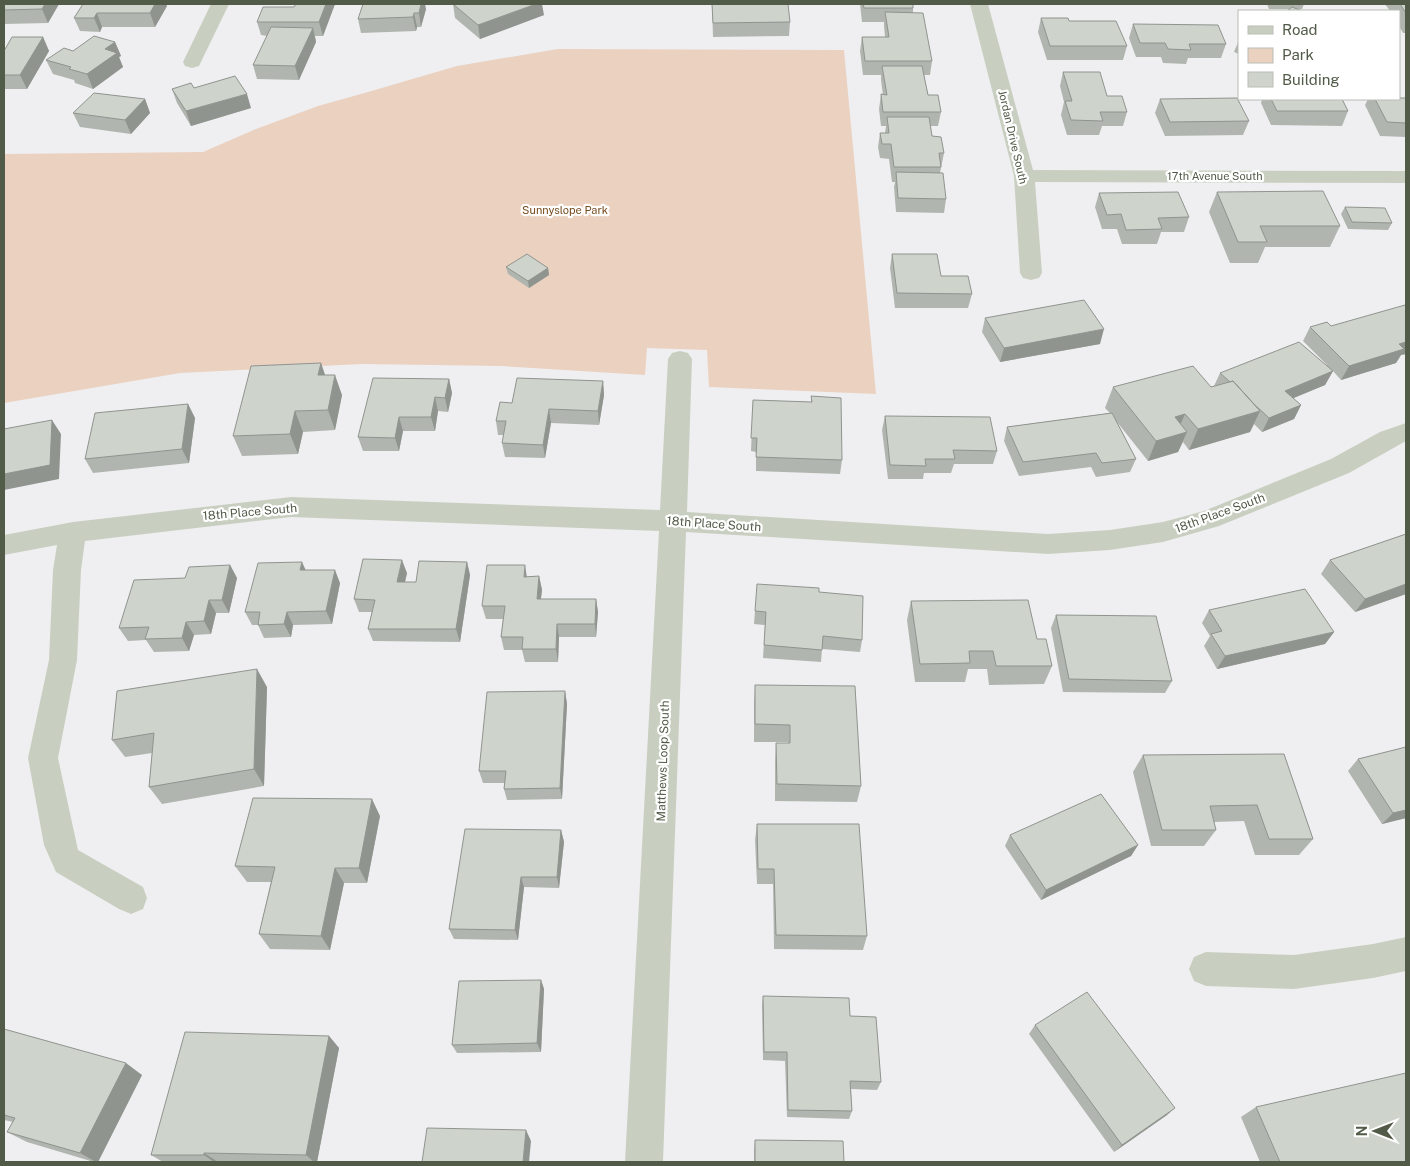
<svg xmlns="http://www.w3.org/2000/svg" width="1410" height="1166" font-family="'Public Sans',sans-serif">
  <style>
    .green { fill: #ebd1c0 }
    .lines { fill: none; stroke-linecap: round; stroke-linejoin: round }
    .street { fill: #c9cfc0; fill-rule: evenodd }
    .wall { fill: #b1b5af }
    .shaded-wall { fill: #90948f }
    .building { fill: #ced3cc; stroke: #90948f }
    .labels { text-anchor: middle; stroke-width: 4.5; stroke-linejoin: round; paint-order: stroke }
    .far-street-label { font-size: 11px; fill: #525a48; stroke: #fff }
    .far-park-label { font-size: 11px; fill: #764b1e; stroke: #fff }
    .street-label { font-size: 12px; fill: #525a48; stroke: #fff }
  </style>
  <rect width="100%" height="100%" fill="#efeff1"/>
  <path class="green" d="M558 49 844 50 876 394 709 387 707 350 647 348 645 375 502 366 362 364 180 373 4 403V154L203 152 256 129 318 106 368 92 457 66Z"/>
  <g class="lines">
    <path class="street" d="M211 4H229L199 66 192 68 185 66 183 62Z
      M970 4H988L1033 170 1406 171V183L1035 182 1042 273 1039 278 1031 280 1023 278 1020 273 1014 176Z
      M680 351 688 353 692 359 687 512 1048 534 1110 530 1163 522 1204 511 1331 459 1380 432 1406 423V441L1349 473 1219 526 1163 542 1110 550 1048 554 686 532 663 1162H625L659 531 291 517 85 541 81 570 77 660 58 758 78 850 143 887 147 898 143 909 131 914 119 909 56 872 44 845 28 758 49 660 53 570 57 545 4 555V535L73 522 291 497 660 510 668 359 672 353Z
      M1406 937V971L1373 978 1294 989 1206 986 1194 981 1189 969 1194 957 1206 952 1294 955 1373 944Z"/>
  </g>
  <path class="wall" d="M4 4H59L48 23 4 24Z
    M83 4 167 6 155 27H102L100 32 80 31 74 18Z
    M296 4H335L323 36H315L316 42 299 80 257 79 253 65 267 36 261 35 257 22 294 7Z
    M453 4 544 15 480 39 455 18Z
    M712 4 790 22 789 36 713 37Z
    M860 4H913V13L932 61 930 75H924L928 95 941 112 938 126H930L932 136 944 153 940 173 946 199 944 213 896 212 894 187 895 182H892L889 159 880 158 878 147 880 133H885L886 126H881L879 109 881 94 883 95 881 80V75H863L860 51 862 37H885L884 26V22H862Z
    M1267 4H1304L1302 9H1269Z
    M1385 4H1406V33H1403L1399 26V11H1390Z
    M426 9 421 27H417L416 31 361 33 358 19Z
    M1041 18 1127 46 1123 60H1047L1038 32Z
    M1133 24 1226 44 1221 58H1188L1186 64 1163 63 1161 57H1136L1129 38Z
    M43 37 49 51 27 89H4V51Z
    M1239 40V54L1234 52Z
    M115 42 121 56 119 57 123 67 93 89 75 83 74 80 53 74 46 60 73 51Z
    M1063 72 1107 96 1127 112 1123 126H1102L1099 135H1067L1061 115 1064 102 1060 86Z
    M194 88 251 108 191 126 177 103 172 89Z
    M1400 98H1406V137L1380 136 1365 105 1368 99H1399Z
    M145 99 150 113 131 134 80 127 73 113Z
    M1160 99 1249 121 1243 135 1165 136 1155 113Z
    M1262 99H1342L1348 111 1342 126 1271 125 1261 103Z
    M1217 192 1340 226 1330 247H1265L1258 263H1230L1209 212Z
    M1099 193 1189 217 1184 232H1161L1157 244H1122L1117 229H1102L1095 207Z
    M1345 207 1392 223 1388 230 1348 229 1341 214Z
    M892 254 941 276 972 294 968 308H895L890 268Z
    M506 267 548 268 549 275 529 288 508 274Z
    M1406 307V354L1401 355 1396 363 1341 380 1333 371 1325 385 1293 398 1301 405 1294 419 1262 432 1254 424 1250 432 1189 450 1183 442 1178 452 1148 461 1117 422 1136 459 1130 472 1096 477 1091 467 1019 476 1004 441 1007 427 1110 413 1105 408 1113 387H1211L1214 386 1220 373 1327 365 1303 341 1310 327 1331 326Z
    M985 318 1100 344 1000 362 982 332Z
    M321 363 325 375 342 395 335 430 303 432 298 454 242 456 233 436Z
    M449 379 452 393 448 412 438 411 435 431H403L399 451H363L358 437Z
    M603 381 604 395 599 425 551 423 545 458 505 457 502 443 504 435H498L496 421 512 403Z
    M811 396 842 460 840 474 756 471V452L751 451 753 400 811 402Z
    M188 404 195 418 189 463 93 473 85 459Z
    M885 416 997 451 993 464H954L951 473H924L923 479H888L882 430Z
    M1406 534V594L1355 612 1321 574 1330 560Z
    M467 562 470 575 460 642 373 641 368 629 372 612H359L354 599 407 573 405 582H416Z
    M230 565 237 578 229 613H216L211 634 194 635 189 651 154 652 146 640 128 641 119 628 185 578Z
    M306 570 340 583 332 624 293 625 291 637 264 638 258 625H252L245 612Z
    M539 576 542 590 541 599H596L598 612 596 637H559L558 662H525L522 650H504L501 637 503 619H486L482 606 527 577Z
    M819 592 862 640 860 652 822 649 821 662 763 658 765 625 754 624 755 611Z
    M911 601 1037 639 1052 666 1044 684 989 685 987 669H968L965 682H915L907 620Z
    M1209 610 1334 632 1325 644 1217 669 1204 646 1210 636 1202 623Z
    M1056 615 1172 681 1165 693 1063 692 1051 628Z
    M755 685 861 786 857 802 775 801V761L776 743H788V742H754V703Z
    M267 687 264 786 162 804 149 787 152 753 125 757 112 740Z
    M565 691 567 704 562 799 507 800 504 789 505 783H483L479 771Z
    M1406 747V818L1382 824 1348 771 1358 759Z
    M1284 754 1313 839 1299 855H1255L1244 821 1214 822 1216 830 1204 846H1151L1133 772 1143 755Z
    M380 816 367 883H344L330 950 270 949 259 934 271 882H247L235 866Z
    M757 824 867 936 863 950 774 949 773 884H757L755 840Z
    M561 830 564 842 559 888 524 887 518 940 454 939 449 929Z
    M1010 835 1138 845 1131 856 1041 900 1005 846Z
    M541 980 544 989 541 1052 457 1053 452 1045Z
    M763 996 850 1016 881 1082 877 1090 851 1089 852 1111 849 1119 787 1117 785 1061 763 1060 762 1005Z
    M1035 1025 1167 1115 1114 1152 1029 1034Z
    M4 1029 142 1075 98 1162H94L27 1142 7 1132 13 1122 4 1120Z
    M329 1036 339 1048 317 1162H163L151 1155Z
    M1256 1107 1406 1162H1260L1241 1117Z
    M755 1140 844 1162H754V1150Z"/>
  <path class="shaded-wall" d="M45 4H59L48 23 42 9Z
    M155 4H166L167 6 155 27 150 13Z
    M326 4H335L323 36 319 22Z
    M421 4H425L426 9 421 27 419 13Z
    M536 4H542L544 15 480 39 478 25Z
    M97 13 102 27 100 32 94 18Z
    M414 13 417 27 416 31 413 17Z
    M313 28 316 42 299 80 295 66Z
    M43 37 49 51 27 89 20 75Z
    M115 42 121 56 119 57 123 67 93 89 87 74 105 49Z
    M247 94 251 108 191 126 186 111Z
    M145 99 150 113 131 134 125 120Z
    M548 268 549 275 529 288 528 281Z
    M1104 329 1100 344 1000 362 1004 348Z
    M1406 342V354L1401 355 1396 363 1341 380 1349 366 1399 344Z
    M321 363 328 384 318 375Z
    M1333 371 1325 385 1277 405 1285 391Z
    M335 375 342 395 335 430 328 410Z
    M449 379 452 393 448 412 445 398Z
    M603 381 604 395 599 425 598 411Z
    M435 397 438 411 435 431 431 417Z
    M188 404 195 418 189 463 182 449Z
    M1301 405 1294 419 1262 432 1269 418Z
    M549 409 551 423 545 458 543 445Z
    M295 411 303 432 298 454 290 434Z
    M1260 411 1250 432 1189 450 1198 429Z
    M1185 414 1176 434 1175 417Z
    M399 417 403 431 399 451 395 438Z
    M52 420 61 434 59 479 4 490V474Z
    M1187 432 1178 452 1148 461 1156 441Z
    M402 560 407 573 402 595 397 582Z
    M302 562 308 575 300 570Z
    M467 562 470 575 460 642 456 629Z
    M230 565 237 578 229 613 222 600Z
    M525 565 527 578 524 577Z
    M335 570 340 583 332 624 326 611Z
    M539 576 542 590 539 612 537 599Z
    M1406 584V594L1355 612 1365 599Z
    M596 599 598 612 596 637 595 624Z
    M209 600 216 613 211 634 204 621Z
    M287 612 293 625 291 637 284 624Z
    M186 622 194 635 189 651 182 638Z
    M557 624 559 637 558 662 556 649Z
    M1334 632 1325 644 1217 669 1225 656Z
    M257 669 267 687 264 786 254 769Z
    M565 691 567 704 562 799 560 788Z
    M372 799 380 816 367 883 359 868Z
    M1406 810V818L1382 824 1393 813Z
    M561 830 564 842 559 888 557 877Z
    M1138 845 1131 856 1041 900 1046 890Z
    M335 868 344 883 330 950 321 936Z
    M521 877 524 887 518 940 515 930Z
    M541 980 544 989 541 1052 537 1043Z
    M329 1036 339 1048 317 1162H314L306 1155Z
    M126 1063 142 1075 98 1162H96L80 1153Z
    M1175 1108 1167 1115 1114 1152 1122 1145Z
    M526 1130 531 1141 529 1162H523Z
    M204 1153 218 1162H214L204 1155Z"/>
  <path class="building" d="M4 4H45L42 9 4 10Z
    M83 4H155L150 13H97L94 18H74Z
    M296 4H326L319 22H257L263 7H294Z
    M363 4H421L419 13H414L413 17 358 19Z
    M453 4H536L478 25Z
    M712 4H788L790 22 713 23Z
    M863 4H913V8H864Z
    M1400 4H1406V13Z
    M1292 7 1302 11H1287Z
    M885 12 923 13 932 61H865L862 37H889Z
    M1041 18H1068L1069 21H1116L1127 46H1050Z
    M1133 24 1218 25 1226 44H1189L1191 50 1168 49 1165 43H1140Z
    M271 27 313 28 295 66 253 65Z
    M94 36 115 42 105 49 117 53 87 74 69 69 71 67 46 60 64 48 73 51Z
    M12 37H43L20 75H4V51Z
    M882 66H922L928 95H938L941 112H883L881 94 887 95Z
    M1063 72H1100L1107 96H1122L1127 112H1100L1103 121 1071 120 1065 101H1072Z
    M235 76 247 94 186 111 172 89 191 83 194 88Z
    M94 93 145 99 125 120 73 113Z
    M1399 96 1400 98H1406V123L1387 122 1375 99H1399Z
    M1237 98 1249 121 1170 122 1160 99Z
    M1271 99H1342L1348 111H1277Z
    M887 117H929L932 136 941 137 944 153H939L941 167H894L891 144H882L880 133H889Z
    M896 172 943 173 946 199 898 198Z
    M1323 191 1340 226H1260L1267 242H1238L1217 192Z
    M1178 192 1189 217 1158 218 1162 229 1126 230 1121 214 1107 215 1099 193Z
    M1345 207 1385 208 1392 223 1352 222Z
    M527 254 548 268 528 281 506 267Z
    M892 254H937L941 276H968L972 294 897 293Z
    M1084 300 1104 329 1004 348 985 318Z
    M1405 305 1406 307V342L1399 344 1404 349 1349 366 1310 327 1327 322 1331 326Z
    M1299 342 1333 371 1285 391 1301 405 1269 418 1254 404 1233 381 1230 382 1220 373Z
    M321 363 318 375H335L328 410 295 411 290 434 233 436 251 366Z
    M1193 366 1211 387 1233 381 1260 411 1198 429 1185 414 1175 417 1187 432 1156 441 1113 387Z
    M373 378 449 379 445 398 435 397 431 417H399L395 438 358 437Z
    M517 378 603 381 598 411 549 409 543 445 502 443 506 421H496L500 402 512 403Z
    M811 396 841 398 842 460 756 457 757 438H751L753 400 812 402Z
    M188 404 182 449 85 459 95 413Z
    M1112 413 1136 459 1102 463 1096 453 1023 462 1007 427Z
    M885 416 990 417 997 451 953 450 955 459H925L926 466 890 465Z
    M52 420 50 465 4 474V429Z
    M1406 534V584L1365 599 1330 560Z
    M363 559 402 560 397 582H416L419 561 467 562 456 629H368L375 600 354 599Z
    M302 562 300 570H335L326 611 287 612 284 624 258 625 260 612H245L258 563Z
    M230 565 222 600H209L204 621 186 622 182 638 145 639 149 627 119 628 134 580 185 578 189 567Z
    M487 565H525L524 577 539 576 537 599H596L595 624H557L556 649H522L523 637H501L505 606H482Z
    M757 584 819 588V592L863 596 862 640 823 636 822 650 764 645 766 612 755 611Z
    M1305 589 1334 632 1225 656 1211 634 1222 631 1209 610Z
    M1028 600 1037 639H1046L1052 666H996L993 651H969L970 663 920 664 911 601Z
    M1056 615 1156 616 1172 681 1069 679Z
    M257 669 254 769 149 787 154 733 112 740 117 691Z
    M755 685 855 686 861 786 777 784 776 743H790V725L755 724Z
    M565 691 560 788 504 789 506 771H479L487 692Z
    M1406 747V810L1393 813 1358 759Z
    M1284 754 1313 839H1269L1257 805 1210 806 1216 830H1162L1143 755Z
    M1101 794 1138 845 1046 890 1010 835Z
    M253 798 372 799 359 868H335L321 936 259 934 275 867 235 866Z
    M757 824H859L867 936 776 935 774 869H758Z
    M465 829 561 830 557 877H521L515 930 449 929Z
    M541 980 537 1043 452 1045 459 981Z
    M1087 992 1175 1108 1122 1145 1035 1025Z
    M763 996 849 998 850 1016 876 1017 881 1082 850 1081 852 1111 788 1110 787 1052H764Z
    M4 1029 126 1063 80 1153 7 1132 15 1118 4 1115Z
    M185 1032 329 1036 306 1155 204 1153V1155H151Z
    M1406 1073V1162H1280L1256 1107Z
    M427 1128 526 1130 523 1162H422Z
    M755 1140 843 1141 844 1162H755Z"/>
  <g class="labels">
    <g class="far-street-label">
      <text transform="translate(1013 137) rotate(77)" y="4">Jordan Drive South</text>
      <text x="1215" y="180">17th Avenue South</text>
    </g>
    <g class="far-park-label">
      <text x="565" y="214">Sunnyslope Park</text>
    </g>
    <g class="street-label">
      <text transform="translate(250 512) rotate(-5)" y="4">18th Place South</text>
      <text transform="translate(1220 513) rotate(-20)" y="4">18th Place South</text>
      <text transform="translate(714 524) rotate(4)" y="4">18th Place South</text>
      <text transform="translate(663 761) rotate(-88)" y="4">Matthews Loop South</text>
    </g>
  </g>
  <rect width="1410" height="1166" fill="none" stroke="#525a48" stroke-width="10"/>
  <rect x="1238" y="10" width="162" height="90" fill="#ffffff" stroke="#babdb6"/>
  <rect x="1248" y="26" width="25" height="8" fill="#c9cfc0" stroke="#babdb6"/>
  <text x="1282" y="35" font-size="15" fill="#525a48">Road</text>
  <rect x="1248" y="48" width="25" height="15" fill="#ebd1c0" stroke="#babdb6"/>
  <text x="1282" y="60" font-size="15" fill="#525a48">Park</text>
  <rect x="1248" y="72" width="25" height="15" fill="#ced3cc" stroke="#babdb6"/>
  <text x="1282" y="85" font-size="15" fill="#525a48">Building</text>
  <g transform="translate(1375 1131) rotate(270)" stroke="#ffffff" stroke-width="4" paint-order="stroke">
  <path d="M0-4L9 19L0 12L-9 19Z" fill="#525a48"/>
  <text y="-8" font-size="14" font-weight="bold" text-anchor="middle" fill="#525a48">N</text>
  </g>
</svg>
